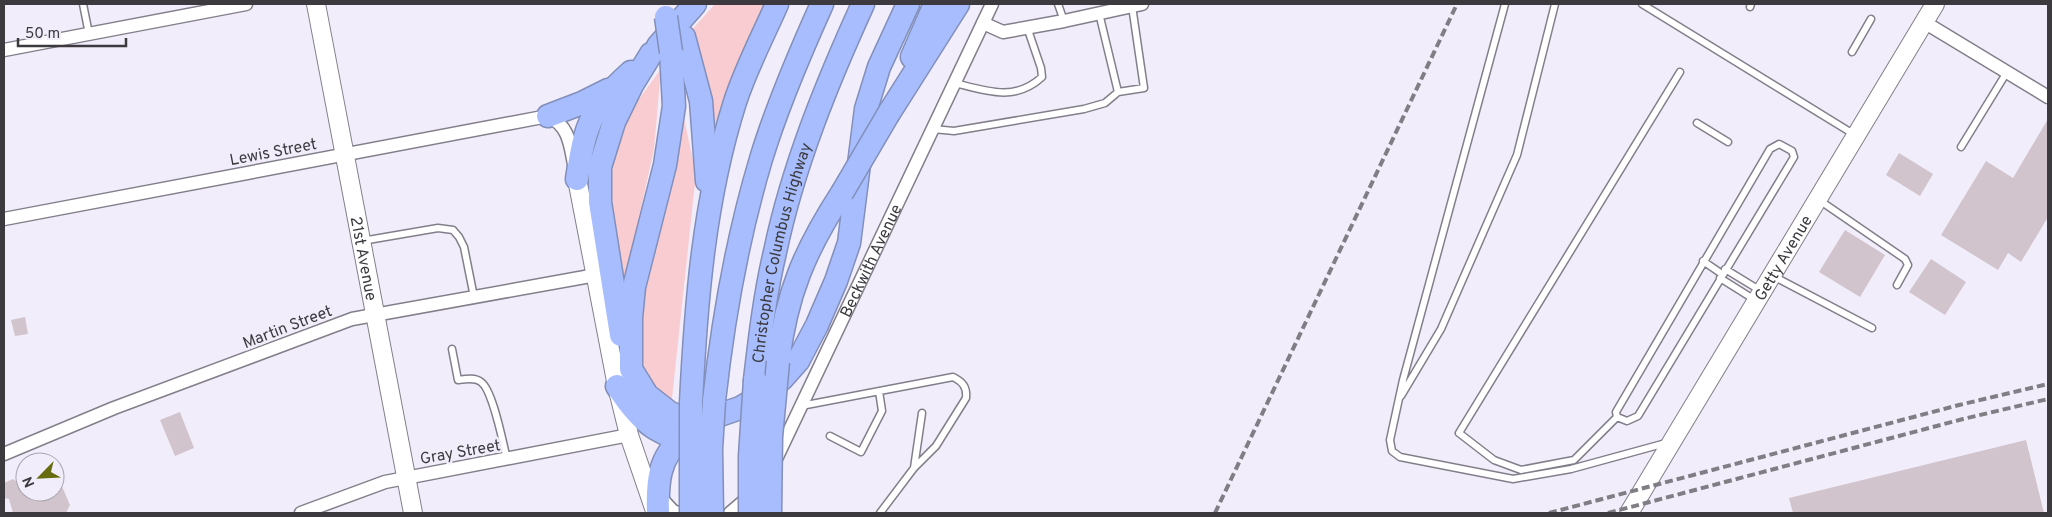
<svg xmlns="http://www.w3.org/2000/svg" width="2052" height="517" font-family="Overpass,sans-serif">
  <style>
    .green { fill: #f9ccd1 }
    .building { fill: #d1c4cd }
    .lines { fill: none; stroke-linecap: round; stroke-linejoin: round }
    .lane-casing { stroke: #837f8a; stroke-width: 9 }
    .street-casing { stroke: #837f8a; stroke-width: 15 }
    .secondary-casing { stroke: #837f8a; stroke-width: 20 }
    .highway-casing { stroke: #828fba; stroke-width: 25 }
    .lane { stroke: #fff; stroke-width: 6 }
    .street { stroke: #fff; stroke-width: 12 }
    .secondary { stroke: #fff; stroke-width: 18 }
    .highway { stroke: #a7bdfd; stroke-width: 22 }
    .rail { stroke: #807d84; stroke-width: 4; stroke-dasharray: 8 4; stroke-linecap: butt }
    .highway-bridge-casing { stroke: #828fba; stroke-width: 25; stroke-linecap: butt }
    .highway-bridge { stroke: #a7bdfd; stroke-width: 22 }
    .labels { text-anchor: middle; stroke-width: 5; stroke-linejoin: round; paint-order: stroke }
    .street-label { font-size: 16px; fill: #3c3a3f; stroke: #f2edfa }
  </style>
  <rect width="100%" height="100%" fill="#f2edfa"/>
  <path class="green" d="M715 4H765L710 137 689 33Z
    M661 69 654 149 621 299 603 173 619 126Z
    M680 100 696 174 671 408 637 370 640 296Z"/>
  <path class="building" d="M2048 119V217L2021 262 2008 253 1998 270 1941 235 1986 161 2013 178Z
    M1899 153 1933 174 1920 196 1886 175Z
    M1845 230 1885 255 1860 297 1819 272Z
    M1931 259 1966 282 1945 315 1909 292Z
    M25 317 28 334 15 336 11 320Z
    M180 412 194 448 175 456 160 420Z
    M2026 440 2044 513H1793L1789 498Z
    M55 470 70 505 66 513H13L9 499 4 498V483L13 479 17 482 25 476V492H55Z"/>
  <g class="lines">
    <defs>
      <path id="lane" d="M83 4 89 34
        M1058 4 1064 21
        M1505 4 1403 380 1390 440 1392 451 1400 457 1513 479 1571 469 1666 443
        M1642 4 1855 135
        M1750 7 1751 4
        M1099 13 1118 92 1144 88 1132 6
        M1852 52 1871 19
        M955 83C986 91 1015 102 1042 77L1041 68 1027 27
        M1697 123 1728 142
        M933 129 954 131 1084 109 1105 103 1118 92
        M1779 144 1792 151 1794 157 1638 416 1627 421 1617 417 1616 412 1770 149Z
        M1961 147 2007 72
        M1819 200 1905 259 1908 265 1897 285
        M362 241 438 228 453 230 459 237 464 247 474 297
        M1703 261 1722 274
        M1725 269 1761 291
        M1773 276 1872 328
        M1720 278 1755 300
        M452 349 458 380C465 379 475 377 481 382 493 390 503 444 507 459
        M1401 396 1441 329 1517 155 1555 4
        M801 406 953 377C963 382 967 387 966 398L936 446 914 468 880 513
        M1617 417 1574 460 1521 470 1494 460 1459 433 1680 72
        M830 436 861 452 882 411 879 391
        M914 468 922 413"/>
      <g id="street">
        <path d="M1924 22 2048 97"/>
        <path d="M983 23 1003 32 1064 21 1142 4"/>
        <path d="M4 50 246 4"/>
        <path d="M4 219 548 116C569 126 570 144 574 164"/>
        <path d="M4 454 114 408 352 319 596 275"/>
        <path id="s1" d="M775 461 992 4"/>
        <path d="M658 495 673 511 678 513"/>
        <path d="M301 513 385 482 629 435"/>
        <path d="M730 513 751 495"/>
      </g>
      <g id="secondary">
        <path id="s2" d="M316 4 413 513"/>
        <path d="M577 179 617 386 629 435 655 511"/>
        <path id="s3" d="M1629 513 1935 4"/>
      </g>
      <g id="highway">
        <path d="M684 37 701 101 707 181"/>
        <path d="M658 46 695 4"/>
        <path d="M671 52 674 106 665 165 634 287 631 318V369L647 395 670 413 682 417H714L740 408 764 394 782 379 798 361 817 325 836 281 849 243 866 109 879 67 908 4"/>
        <path d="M912 57 935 4"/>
        <path d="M889 113 958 4"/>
        <path d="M548 116 582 103 608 90"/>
        <path d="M577 179C585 125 590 109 631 72"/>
        <path d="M621 335 600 202V167L614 122 632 85 651 54"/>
        <path d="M778 362C786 294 805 250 842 193"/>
        <path id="s4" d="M755 380C760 337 765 294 775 252 793 166 827 83 863 4"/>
        <path d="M617 386C639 421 665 447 709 435"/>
        <path d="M714 401C723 319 737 239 761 159 777 106 799 55 822 4"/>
        <path d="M691 403C696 301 704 200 735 102 746 68 763 36 777 4"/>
        <path d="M658 513C657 484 658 456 684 437"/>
      </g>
    </defs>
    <use href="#lane" class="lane-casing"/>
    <use href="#street" class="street-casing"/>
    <use href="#secondary" class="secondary-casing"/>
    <use href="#highway" class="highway-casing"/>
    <use href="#lane" class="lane"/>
    <use href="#street" class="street"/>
    <use href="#secondary" class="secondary"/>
    <use href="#highway" class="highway"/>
    <path class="rail" d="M1215 513 1457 4
      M1549 513 1959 405 2048 384
      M1608 513 1963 419 2048 399"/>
    <defs>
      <path id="highway-bridge" d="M666 17 671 52
        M842 193 889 113
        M691 403V513
        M712 513 711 449 714 401
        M750 513V456L755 380
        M770 513 771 437 778 362"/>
    </defs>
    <use href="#highway-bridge" class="highway-bridge-casing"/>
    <use href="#highway-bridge" class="highway-bridge"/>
  </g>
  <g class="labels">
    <g class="street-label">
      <text transform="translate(273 151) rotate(-11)" y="6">Lewis Street</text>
      <text dy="6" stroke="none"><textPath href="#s4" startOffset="130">Christopher Columbus Highway</textPath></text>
      <text dy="6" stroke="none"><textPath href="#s2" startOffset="259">21st Avenue</textPath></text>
      <text dy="6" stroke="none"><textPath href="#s3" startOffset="298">Getty Avenue</textPath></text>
      <text dy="6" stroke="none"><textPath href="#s1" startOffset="222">Beckwith Avenue</textPath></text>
      <text transform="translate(287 326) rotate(-21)" y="6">Martin Street</text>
      <text transform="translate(460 451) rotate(-10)" y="6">Gray Street</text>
    </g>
  </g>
  <rect width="2052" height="517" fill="none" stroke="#3c3a3f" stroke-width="10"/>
  <g transform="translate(40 477) rotate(246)"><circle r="24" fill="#f2edfa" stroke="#a9a5af"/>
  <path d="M0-4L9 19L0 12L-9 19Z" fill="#676c0f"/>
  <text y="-8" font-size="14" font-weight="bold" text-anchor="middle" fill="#3c3a3f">N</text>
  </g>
  <path d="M18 38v8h108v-8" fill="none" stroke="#3c3a3f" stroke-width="2.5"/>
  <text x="25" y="38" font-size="15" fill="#3c3a3f" stroke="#f2edfa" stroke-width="4" paint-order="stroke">50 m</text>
</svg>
